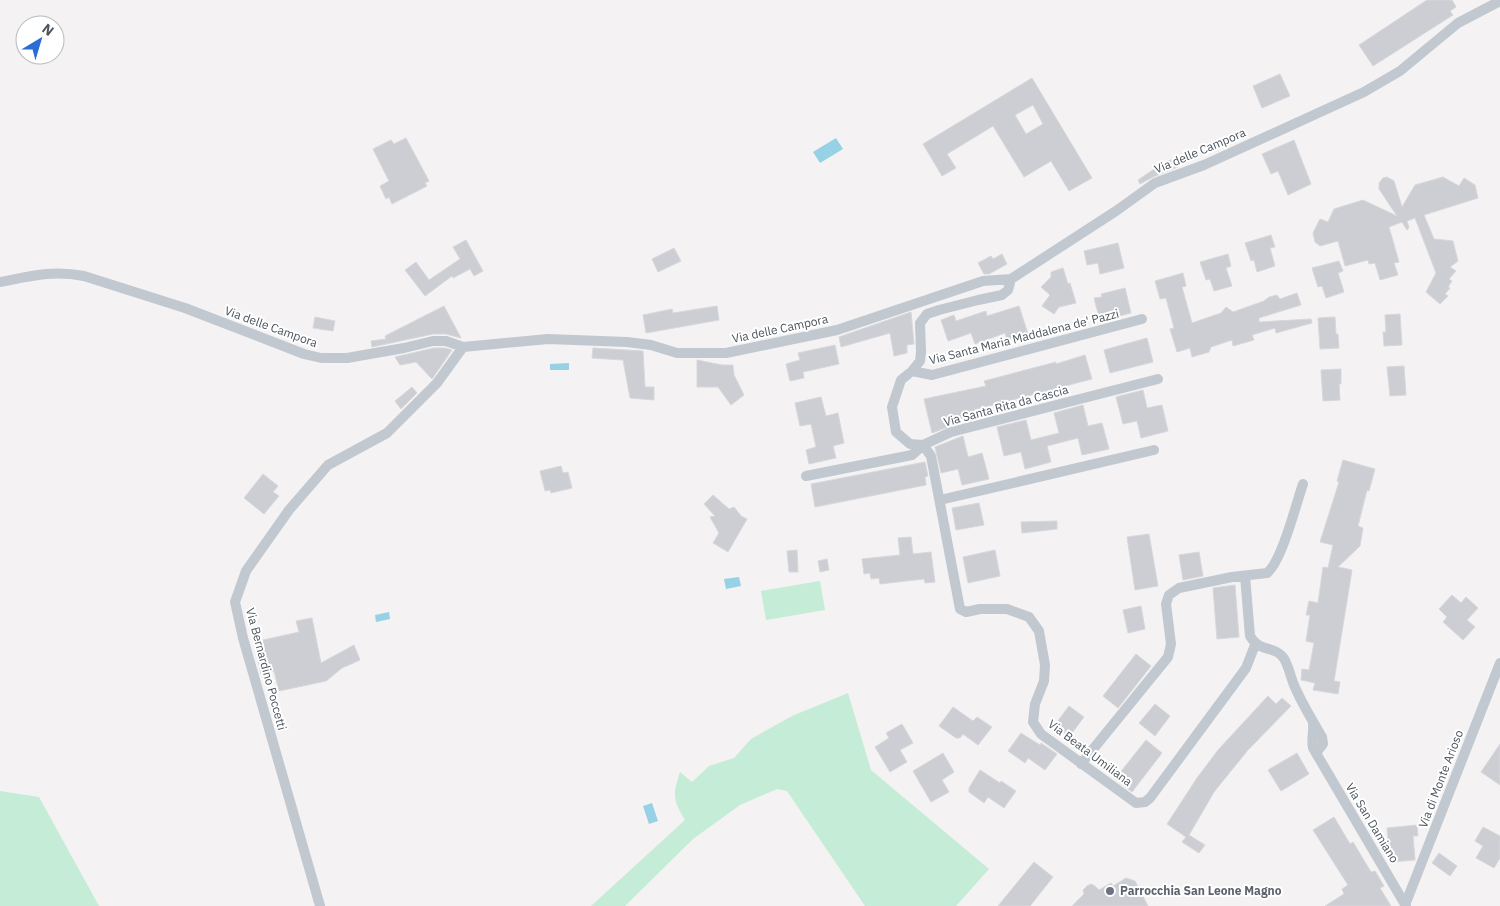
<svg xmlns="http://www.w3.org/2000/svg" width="1500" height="906" font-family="'IBM Plex Sans',sans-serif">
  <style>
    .green { fill: #c5ecd6 }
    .water { fill: #96d1e5 }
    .building { fill: #ccced3; stroke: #d6d8dc; fill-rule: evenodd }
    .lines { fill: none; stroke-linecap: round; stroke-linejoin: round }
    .street { stroke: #c1c8cf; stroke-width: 10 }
    .worship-dot { fill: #6b7280; stroke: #fff; stroke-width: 2 }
    .labels { text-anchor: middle; stroke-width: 4; stroke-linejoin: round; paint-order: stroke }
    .street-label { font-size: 12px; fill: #4b545d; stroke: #fff }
    .worship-label { font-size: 12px; font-weight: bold; fill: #5b616d; stroke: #fff; text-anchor: start }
  </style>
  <rect width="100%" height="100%" fill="#f4f2f2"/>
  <path class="green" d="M820 581 825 610 766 620 761 591Z
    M848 693 871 770 989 869 956 906H865L787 791 777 789 740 805 693 839 625 906H591L685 820C672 798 673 795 680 772L692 782 709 766 734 758 751 739 792 716Z
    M0 791 39 797 99 906H0Z"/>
  <path class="water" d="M836 138 843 149 820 163 813 152Z
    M569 363V370H550V364Z
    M739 577 741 586 726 589 724 579Z
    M389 612 390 619 376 622 375 615Z
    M652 803 658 821 649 824 643 806Z"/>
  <path class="building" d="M1427 0H1452L1456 7 1450 11 1453 15 1373 66 1359 45Z
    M1280 74 1290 96 1262 108 1253 86Z
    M1032 78 1092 178 1069 191 1051 161 1024 177 993 126 947 154 956 168 942 176 923 144ZM1033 105 1043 124 1026 134 1015 115Z
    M406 138 429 181 425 183 427 186 392 204 389 197 386 199 380 186 389 181 373 149 391 140 394 144Z
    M1294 140 1311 184 1288 195 1278 171 1271 174 1262 154Z
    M1174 159 1178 167 1153 177 1140 184 1138 180 1163 163Z
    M1387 177 1394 181 1402 207 1415 185 1443 177 1459 186 1464 178 1475 185 1478 198 1424 215 1434 239 1453 241 1458 261 1450 267 1456 271 1449 279 1452 281 1448 287 1450 288 1445 294 1448 296 1440 304 1426 292 1436 273 1415 218 1407 221 1409 228 1407 230 1402 222 1389 227 1399 262 1394 263 1398 275 1380 280 1375 263 1369 264 1368 260 1345 266 1338 241 1320 246 1315 242 1313 233 1320 219 1328 222 1334 209 1363 200 1397 216 1379 189V183L1383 178Z
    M1271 235 1275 247 1270 248 1275 266 1257 272 1254 260 1251 261 1245 243Z
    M466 240 483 271 474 276 470 269 453 278 452 276 425 296 405 270 416 262 429 280 460 259 453 247Z
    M1118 243 1124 268 1100 274 1098 263 1087 265 1084 251Z
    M674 248 681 261 658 272 652 259Z
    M1002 254 1007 264 989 274H984L978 263 991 256 993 259Z
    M1228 254 1231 266 1226 268 1232 286 1214 291 1210 279 1206 280 1200 262Z
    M1339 261 1343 271 1338 273 1344 292 1326 298 1322 286 1318 287 1312 268Z
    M1063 268 1068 284 1070 283 1076 303 1059 307 1054 314 1042 306 1050 295 1041 287 1051 277V272Z
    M1183 273 1186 286 1182 287 1192 323 1221 313 1226 307 1233 312 1264 301 1269 297 1277 295 1280 299 1297 293 1301 305 1259 318V322L1311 319 1312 323 1276 333 1275 328 1252 335 1254 340 1233 346 1232 340 1211 347 1209 352 1192 357 1190 348 1177 352 1170 329 1174 328 1166 298 1160 299 1155 281Z
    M1125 288 1131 313 1100 321 1094 298 1102 297 1101 294Z
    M444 306 461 338 446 334H433L372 347 371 341 386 339 385 336Z
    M717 306 719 320 646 333 643 315 672 309 673 313Z
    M1019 306 1028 334 1007 340 1005 333 975 344 971 333 948 341 941 320 954 315 956 321 986 311 987 316Z
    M911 312 914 344 907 345V353L894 356 890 333 841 347 839 337Z
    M1400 314 1402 345 1384 346 1383 332H1386L1385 315Z
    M315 317 335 321 333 331 313 328Z
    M1335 317 1336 334H1338L1339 348 1320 349 1318 318Z
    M1147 338 1153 362 1110 373 1104 350Z
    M835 345 839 364 803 372 804 378 790 381 786 364 800 360 798 353Z
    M434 348H445L452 350 432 379 416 362 400 365 395 357Z
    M593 348 643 351 645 387H654V400L630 398 623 360 592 358Z
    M1085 355 1092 379 974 410 975 416 958 419 959 423 932 433 924 399 986 386 984 381 1056 362V364Z
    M697 360 722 365H733L734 375 744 395 731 405 718 387H697Z
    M1404 366 1406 395 1390 396 1387 367Z
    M1341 369V384H1339L1340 400 1323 401 1321 370Z
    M412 387 417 393 401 409 395 401Z
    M1143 390 1147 408 1162 405 1168 431 1141 438 1137 421 1123 424 1116 397Z
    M821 397 826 416 838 413 844 443 833 446 836 458 809 464 806 450 816 447 811 424 800 426 795 403Z
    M1083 405 1088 426 1102 423 1109 449 1082 455 1078 438 1047 446 1051 462 1025 469 1021 452 1004 456 997 427 1026 420 1031 440 1059 433 1054 413Z
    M963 436 968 457 982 453 989 479 962 485 958 469 941 473 935 447Z
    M1343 460 1375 469 1369 491 1367 490 1358 526 1363 528 1360 546 1338 567 1352 570 1334 681 1340 682 1338 694 1313 690 1315 683 1301 680 1302 669 1309 670 1314 643 1306 641 1310 615H1306L1309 601 1318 603 1323 567 1328 568 1333 545 1320 542 1339 482 1337 481Z
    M925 462 928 476 925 477 926 485 815 507 811 484Z
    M561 466 563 473 568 472 572 488 551 493 550 490 545 491 540 471Z
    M263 474 278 486 273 492 279 496 264 514 244 498Z
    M713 495 729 509 734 507 741 516 747 519 728 552 713 543 719 533 710 517 715 516 704 504Z
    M979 503 984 525 956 530 952 508Z
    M1057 521V529L1022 533 1021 522Z
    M1149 534 1158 586 1135 590 1127 537Z
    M911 537 913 554 931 552 935 582 925 583 924 579 880 584 879 578 871 579 870 573 864 574 862 559 900 555 898 538Z
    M797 550 798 572H789L787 551Z
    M995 550 1000 576 968 583 963 557Z
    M1199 552 1203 576 1183 580 1179 555Z
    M827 559 829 570 820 572 818 561Z
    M1235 585 1239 637 1217 639 1213 588Z
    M1452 595 1461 603 1466 597 1478 608 1467 620 1475 627 1463 640 1443 622 1447 617 1439 609Z
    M1141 606 1145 629 1128 633 1123 610Z
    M312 618 321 663 354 645 360 660 342 668 326 681 279 691 274 671 261 674 254 642 299 632 296 621Z
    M1136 654 1151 666 1118 708 1103 696Z
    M1268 696 1276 704 1282 698 1291 706 1248 750 1214 792 1189 835 1205 845 1199 853 1182 842 1186 837 1167 824 1197 778 1218 750Z
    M1155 704 1170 716 1155 736 1139 723Z
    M1069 706 1084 717 1069 737 1054 726Z
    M953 707 973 721 977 717 992 727 978 745 963 734 960 738H956L939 726Z
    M902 724 913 743 900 750 907 762 890 772 875 747 889 738 886 733Z
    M1021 733 1040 745 1041 743 1057 754 1045 770 1028 758 1025 763 1008 751Z
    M1146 740 1162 753 1132 792 1115 779Z
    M1500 744V785L1481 772Z
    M943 753 954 772 942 780 949 792 931 802 913 771Z
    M1297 753 1309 774 1281 791 1268 770Z
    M980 770 1000 783 1001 781 1016 791 1004 808 988 797 984 803 969 792V788Z
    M1334 817 1350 844 1353 842 1371 872 1375 871 1384 886 1380 888 1391 906H1325L1344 894 1342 889 1348 885 1313 830Z
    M1417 825 1418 836H1413L1415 860 1390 862 1387 828Z
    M1483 827 1500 836V858L1494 868 1476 858 1483 846 1475 841Z
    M1439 853 1457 866 1450 876 1432 863Z
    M1034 862 1053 877 1030 906H998Z
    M1126 878 1135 881 1148 906H1072L1084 894 1083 890 1087 886 1091 884 1095 886 1099 890 1111 883 1113 886Z"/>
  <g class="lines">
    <path class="street" d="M1011 279 1008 290 1002 295 978 300 939 310 927 314 920 323 921 352 920 361 912 371 901 380 892 407 896 432 910 444 923 445 931 456 960 609 966 612 980 609H1007L1029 617 1039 631 1045 665 1044 681 1035 704 1033 722 1041 734 1136 803 1145 802 1150 798 1246 668 1255 645
      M0 282C31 276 52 270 84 276L185 308 304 354 321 358H347L404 348 433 341H446L463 347 548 339 627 342 651 345 677 353H726L837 330 983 281 1011 279 1116 211 1155 183 1204 165 1364 92 1400 71 1458 23 1500 1
      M912 371 932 375 1142 319
      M806 476 912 455 923 445 951 432 1158 379
      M940 500 1154 450
      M1245 576 1250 636C1260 653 1272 645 1282 656 1288 662 1290 676 1294 685 1301 702 1312 720 1322 737L1323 744 1316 753
      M1313 723C1314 732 1311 739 1313 748L1406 906
      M1081 764 1168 657 1171 644 1166 604 1169 595 1179 588 1232 577 1267 573C1282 561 1296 504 1303 484
      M1405 905 1500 663
      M320 906 243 638 235 602 246 571 289 510 328 465 387 433 437 383 463 347"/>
  </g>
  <circle class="worship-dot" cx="1110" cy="891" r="5"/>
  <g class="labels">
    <g class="street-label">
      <text transform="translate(1200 151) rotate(-23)" y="4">Via delle Campora</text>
      <text transform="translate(271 327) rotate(20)" y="4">Via delle Campora</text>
      <text transform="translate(780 329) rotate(-12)" y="4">Via delle Campora</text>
      <text transform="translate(1024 337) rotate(-14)" y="4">Via Santa Maria Maddalena de' Pazzi</text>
      <text transform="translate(1006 406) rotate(-15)" y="4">Via Santa Rita da Cascia</text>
      <text transform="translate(266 669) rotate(75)" y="4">Via Bernardino Poccetti</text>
      <text transform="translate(1090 753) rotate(37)" y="4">Via Beata Umiliana</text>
      <text transform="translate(1441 779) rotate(-69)" y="4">Via di Monte Arioso</text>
      <text transform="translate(1372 823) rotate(59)" y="4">Via San Damiano</text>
    </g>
    <g class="worship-label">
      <text x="1120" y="895">Parrocchia San Leone Magno</text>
    </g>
  </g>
  <g transform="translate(40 40) rotate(38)"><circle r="24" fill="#ffffff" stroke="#b7bbbe"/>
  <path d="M0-4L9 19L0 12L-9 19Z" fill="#2a6dd5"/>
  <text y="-8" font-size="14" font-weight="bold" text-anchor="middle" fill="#4b545d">N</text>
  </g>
</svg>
